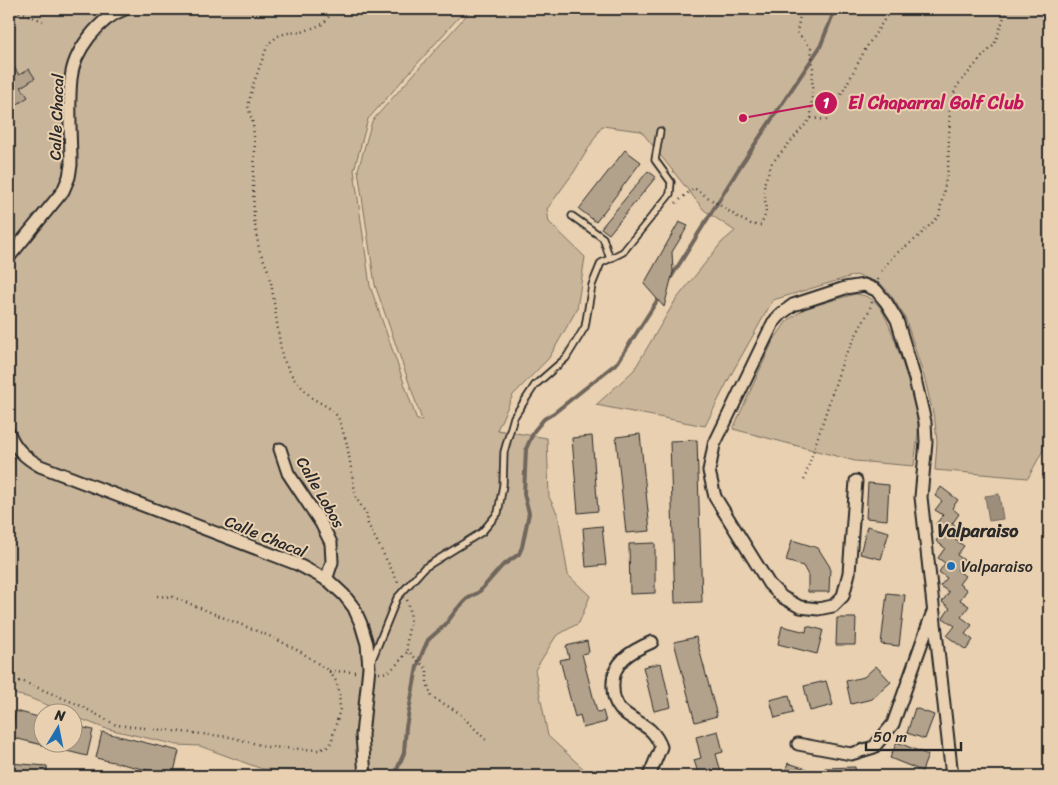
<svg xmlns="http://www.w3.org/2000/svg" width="1058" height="785" font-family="Sriracha,sans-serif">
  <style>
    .green { fill: #c9b59a; stroke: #7a7062 }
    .water { fill: #9d8e7b; stroke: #6f665b }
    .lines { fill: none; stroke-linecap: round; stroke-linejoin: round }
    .stream { stroke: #6f665b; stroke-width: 4 }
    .building { fill: #b3a28b; stroke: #2b2b2b }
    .service-casing { stroke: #2b2b2b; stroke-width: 9 }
    .minor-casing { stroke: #2b2b2b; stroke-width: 15 }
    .path { stroke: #2b2b2b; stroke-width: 2.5; stroke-dasharray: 1 4; stroke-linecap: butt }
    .service { stroke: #e8d0b0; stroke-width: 5.5 }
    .minor { stroke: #e8d0b0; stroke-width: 11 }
    .poi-dot { fill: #1f6fb2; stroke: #e8d0b0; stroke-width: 2 }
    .labels { text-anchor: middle; stroke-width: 4; stroke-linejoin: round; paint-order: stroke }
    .street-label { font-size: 16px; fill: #2b2b2b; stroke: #e8d0b0 }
    .poi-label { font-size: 16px; fill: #2b2b2b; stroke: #e8d0b0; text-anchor: start }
    .neighbourhood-label { font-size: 18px; font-weight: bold; fill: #2b2b2b; stroke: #e8d0b0 }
    .leader { fill: none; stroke: #c2185b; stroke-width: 2 }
    .callout-dot { fill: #c2185b; stroke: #e8d0b0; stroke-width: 2 }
    .mark-label { font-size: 15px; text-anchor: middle; font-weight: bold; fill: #fff }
    .callout-label { font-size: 18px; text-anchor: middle; font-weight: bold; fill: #c2185b; stroke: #e8d0b0; stroke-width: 4; stroke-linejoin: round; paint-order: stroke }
  </style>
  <rect width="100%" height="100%" fill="#e8d0b0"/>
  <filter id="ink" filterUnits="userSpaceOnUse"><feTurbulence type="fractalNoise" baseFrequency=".02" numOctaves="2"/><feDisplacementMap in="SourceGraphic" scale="10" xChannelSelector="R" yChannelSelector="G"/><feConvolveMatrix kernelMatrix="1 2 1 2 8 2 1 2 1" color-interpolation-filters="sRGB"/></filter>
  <g filter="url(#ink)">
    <path class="green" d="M9 9H466L368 119 354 170 370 286 417 420H422L375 285 358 170 372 121 472 9H1049V157L1046 168 1049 178V439L1028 478 935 470 937 442 935 422 925 380 905 317 891 295 880 283 856 275 773 300 733 371 705 426 596 405 634 370 675 301 722 242 735 231 704 210 641 131 602 126 574 172 547 209 549 222 585 257 577 309 549 358 513 395 497 430 547 438 549 497 558 515 568 575 590 596 579 623 556 636 535 670 548 736 587 772 585 776H379V774L262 769 200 746 177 745 104 728 73 716 72 712H65L27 697 9 693Z
      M855 294C865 295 871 297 878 305 891 318 916 404 918 424 919 437 915 453 914 466L855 461 733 429 773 341 787 321 806 308Z"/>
    <path class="water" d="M999 494 1003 519 989 521 985 496Z"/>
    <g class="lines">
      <path class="stream" d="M670 279 741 165 820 47 835 9
        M397 776 396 772 404 753 406 727 417 667 423 651 428 640 445 625 457 609 467 599 479 592 502 566 519 554 522 547 529 513 524 494 526 449 534 431 544 419 554 413 618 362 660 296"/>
    </g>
    <path class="building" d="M9 33 12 34 9 50Z
      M9 59 19 75 29 69 35 78 21 87 28 97 9 110Z
      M625 150 641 162 596 222 579 209Z
      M648 171 656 177 609 234 601 228Z
      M679 222 688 226 672 252 673 272 664 307 644 284Z
      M640 434 650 531 626 533 616 437Z
      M592 436 598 511 578 513 572 438Z
      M697 440 702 602 675 603 670 441Z
      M868 483 889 485 887 520 866 518Z
      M941 487 958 500 952 508 959 514 952 524 961 530 954 539 964 546 957 555 964 560 957 570 965 576 959 584 967 590 960 600 969 606 961 617 972 625 965 634 973 640 966 650 947 636 955 626 943 618 950 608 942 602 949 592 940 586 947 578 939 572 945 563 938 558 945 548 936 541 944 530 936 524 943 515 935 510 942 501 935 496Z
      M602 526 606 565 586 567 583 528Z
      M867 526 889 532 881 559 860 554Z
      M792 540 818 548 830 567 829 592H808V575L803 566 786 561Z
      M655 543V593L630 594 629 544Z
      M887 593 905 595 899 646 881 644Z
      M837 618H856L855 645H836Z
      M782 626 806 632 807 626 823 630 817 654 778 644Z
      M696 637 717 716 695 722 674 642Z
      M587 641 589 652 582 654 597 712 603 711 606 722 583 728 580 715 575 717 560 660 569 658 566 646Z
      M661 663 671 707 654 711 643 667Z
      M876 666 891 682 872 699 851 704 846 681 864 677Z
      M826 681 833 705 810 711 804 686Z
      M789 695 793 713 775 718 770 700Z
      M915 708 934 715 925 739 907 733Z
      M16 711 42 718V742H72V725L93 730 87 756 10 737Z
      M718 731 723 752 716 754 722 776H699L694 760 701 758 696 737Z
      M102 732 179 751 173 776 96 758Z
      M897 742 928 755 922 771 890 758Z
      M9 763 47 766V776H9Z
      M788 763 816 772 815 776H774L775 771 784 774Z
      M855 767 856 776H825V768Z"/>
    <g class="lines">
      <defs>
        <path id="service" d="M572 216 603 238 610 259
          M371 662 397 598 424 568 482 532 498 513 503 485 504 452 514 417 535 385 566 358 585 327 592 285 601 263 623 252 670 194 671 182 655 160 660 131"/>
        <path id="minor" d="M9 257 63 191 69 177 71 165C71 137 68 107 71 79 73 52 99 18 125 9
          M9 433C15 449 26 458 40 466L297 564 329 581 344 595 354 608 361 624 367 644 369 667 362 735 365 776
          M280 449 288 473 321 523 331 543 332 562 326 580
          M856 481 849 573 843 596 833 606 818 609 800 607 782 597 769 584 715 497 709 471 714 445 773 323 781 314 793 305 845 288 864 285 876 290 886 302 897 320 915 379 925 422 926 442 921 497 952 776
          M798 744 851 754 874 747 893 724 932 614
          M649 776 661 747C652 723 637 725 620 709 615 703 613 695 613 688 611 662 631 651 652 642"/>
      </defs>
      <use href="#service" class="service-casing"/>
      <use href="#minor" class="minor-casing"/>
      <path class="path" d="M335 9 323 24 302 32 287 33 278 36 268 44 253 85 248 106 253 124 255 150 253 184 254 219 259 249 270 275 282 357 294 379 312 398 331 409 338 417 347 444 356 498 367 515 368 524 399 584
        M9 12 23 13 43 21
        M811 118 826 120 831 114 866 48 888 14 894 9
        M676 203 694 188 739 218 753 225H761L766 213 764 184 772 163 811 118 813 67 811 48 797 32 800 16 806 9
        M878 280 879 274 893 256 917 238 939 216 948 169 950 103 957 86 982 57 994 45 1007 9
        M804 480 844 357 868 313 872 302
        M407 600C416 621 404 631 408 651L427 669V683L432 697 458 712 488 742
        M329 671 355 672
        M379 673C392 674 400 660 408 651
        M9 680 24 682 79 705 116 725 230 737 268 747 319 750 327 747 331 743 340 709 339 691 336 681 329 671 301 652 274 638 173 597 157 596"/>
      <use href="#service" class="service"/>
      <use href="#minor" class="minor"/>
    </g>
  </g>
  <circle class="poi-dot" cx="951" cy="566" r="5"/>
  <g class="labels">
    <g class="street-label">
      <text transform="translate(56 117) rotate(-88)" y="6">Calle Chacal</text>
      <text transform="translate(321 492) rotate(60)" y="6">Calle Lobos</text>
      <text transform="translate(266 536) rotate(22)" y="6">Calle Chacal</text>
    </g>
    <g class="poi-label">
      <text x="961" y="572">Valparaiso</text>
    </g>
    <g class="neighbourhood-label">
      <text x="978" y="537">Valparaiso</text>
    </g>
  </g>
  <path class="leader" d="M743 118L826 103"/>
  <g class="callout-dot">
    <circle cx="743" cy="118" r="5"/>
    <circle cx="826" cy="103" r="12"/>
  </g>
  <g class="mark-label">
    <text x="826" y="108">1</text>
  </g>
  <g class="callout-label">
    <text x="936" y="109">El Chaparral Golf Club</text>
  </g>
  <rect width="1058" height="785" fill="none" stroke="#e8d0b0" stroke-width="30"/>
  <rect x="15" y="15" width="1028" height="755" fill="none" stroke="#2b2b2b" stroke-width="2" filter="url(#ink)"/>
  <g transform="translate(58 728) rotate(10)"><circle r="24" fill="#e8d0b0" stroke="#9c8e7b"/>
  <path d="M0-4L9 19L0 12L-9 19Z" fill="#1f6fb2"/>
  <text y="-8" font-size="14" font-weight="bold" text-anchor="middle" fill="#2b2b2b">N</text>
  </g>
  <path d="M866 742v8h95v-8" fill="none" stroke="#2b2b2b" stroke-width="2.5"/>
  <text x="873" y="742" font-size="15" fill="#2b2b2b" stroke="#e8d0b0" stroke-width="4" paint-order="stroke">50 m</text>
</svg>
